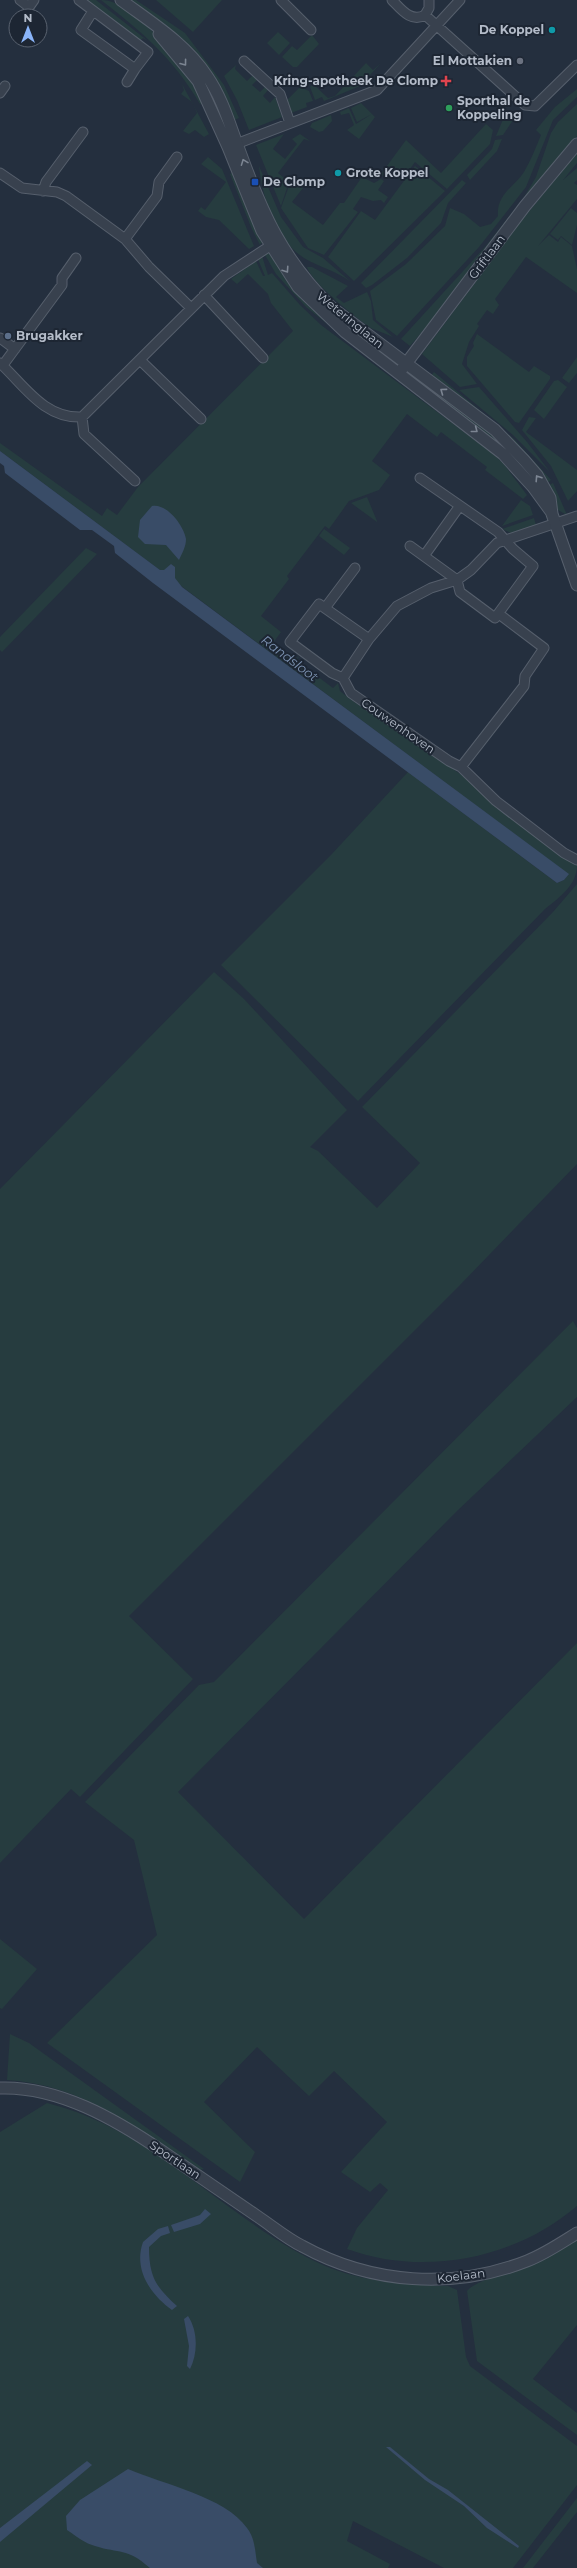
<svg xmlns="http://www.w3.org/2000/svg" width="577" height="2568" font-family="Montserrat,sans-serif">
  <style>
    .green { fill: #263c3f }
    .water { fill: #394c67 }
    .lines { fill: none; stroke-linecap: round; stroke-linejoin: round }
    .minor-casing { stroke: #565f6c; stroke-width: 11 }
    .tertiary-casing { stroke: #565f6c; stroke-width: 13 }
    .minor { stroke: #38414e; stroke-width: 9 }
    .tertiary { stroke: #38414e; stroke-width: 11 }
    .oneway { stroke: #7c8592 }
    .culture-dot { fill: #0f9aa8; stroke: #1d2633; stroke-width: 1.5 }
    .worship-dot { fill: #6b7280; stroke: #1d2633; stroke-width: 1.5 }
    .health-dot { fill: #e0444e; stroke: #1d2633; stroke-width: 1.5 }
    .leisure-dot { fill: #2e9e5b; stroke: #1d2633; stroke-width: 1.5 }
    .transit-dot { fill: #1a4fb4; stroke: #1d2633; stroke-width: 1.5 }
    .service-dot { fill: #5c6f8a; stroke: #1d2633; stroke-width: 1.5 }
    .labels { text-anchor: middle; stroke-width: 4; stroke-linejoin: round; paint-order: stroke }
    .poi-label { font-size: 12px; font-weight: bold; fill: #b4bcc9; stroke: #1d2633; text-anchor: start }
    .street-label { font-size: 12px; fill: #b4bcc9; stroke: #1d2633 }
    .water-label { font-size: 13px; font-style: italic; fill: #7c92b1; stroke: #1d2633 }
  </style>
  <rect width="100%" height="100%" fill="#242f3e"/>
  <path class="green" d="M85 0H96L148 41 143 38 140 41Z
    M101 0C138 0 187 72 205 101L200 104C173 58 142 32 101 0Z
    M129 0H136L185 33 224 85 239 118 232 121 224 102Z
    M156 0H222L193 32Z
    M278 32 290 43 279 55 267 43Z
    M312 35 319 44 297 67H293L282 57 292 46 297 50Z
    M366 63 373 70 381 63 360 86 324 101 322 97 315 100 310 87 313 84 328 98 335 96Z
    M236 65 235 69 247 81 253 75 257 80 252 85 260 92 265 87 268 90 263 96 270 103 275 97 282 117 249 130 237 100 224 76Z
    M182 84 209 134 204 137 195 130 189 134 183 131 197 113 192 102 181 94 184 90Z
    M300 87 309 91 313 101 306 103 307 107 291 113 287 100Z
    M577 89V97L553 120 526 187 479 247 397 336 376 320 370 291 406 264 445 226 450 208 464 214 480 227 491 224 498 216C496 195 514 187 524 172 531 160 536 147 541 135L536 130 555 107Z
    M361 103 372 114 357 122 351 108Z
    M577 104V136L537 184 445 305 410 346 401 339 485 247 523 199 536 177 551 133 558 122Z
    M349 108 356 124 372 114 375 117 359 139 347 130 354 125 349 113 341 115 340 112Z
    M507 110 515 117 503 135 496 136Z
    M331 115 332 121 323 131 319 132 310 127 312 123Z
    M486 124 493 130 490 144 447 189 415 162 401 181 391 173 387 179 381 174 406 140 441 173Z
    M284 134 273 149 285 159 297 144 292 139 300 134 310 141 304 139 278 173 289 182 281 206 256 145Z
    M502 139 497 151 470 180 467 175 492 149 495 140Z
    M577 153V163L563 180 577 168V180L574 183 577 185V199L538 246 549 235 558 242 561 237 572 246 577 269V293L526 257 495 299 499 305 493 314 487 310 477 324 479 326 469 342 462 364 477 384 460 387 422 354 522 220Z
    M208 157 222 169 254 246 249 249 219 220 206 217 198 211 201 207 205 210 226 182 201 164Z
    M259 166 281 217 303 247 323 258 351 282C337 271 319 267 304 258 276 240 262 197 259 166Z
    M415 166 445 191 354 281 328 257 361 211 375 220Z
    M235 172 263 241 260 245 251 227 230 174Z
    M362 177 374 183 381 179 384 181 378 190 388 197 384 203 381 200 373 201 361 197 353 209 358 212 324 255 308 248 281 208 290 183 295 187 298 184 303 188 292 202 323 225 340 203H344Z
    M462 180 466 183 448 203 441 223 407 258 372 285 366 288 361 283Z
    M571 208 577 213V225L572 245 561 236 558 240 550 234Z
    M266 253 272 254 377 363 306 307 276 274 265 255Z
    M262 256 268 275 272 273 300 305 321 325 492 453 503 463 527 495 523 499 485 470 487 467 441 432 437 437 407 414 372 461 390 475 379 490 349 501 329 529 325 526 287 576 289 579 261 616 281 632 273 643 295 660 299 656 297 661 333 688 338 683 340 691 350 699 469 780 494 806 577 865C577 885 560 897 545 909L358 1101 221 965 330 856 408 772 557 883 564 880 568 874 0 451V443L102 516 107 508 117 515 138 487 293 331 271 303 268 294 248 274 237 284 231 279 256 261 263 276H265L257 257Z
    M307 267H312L348 286 336 297 344 303 367 292 371 301 373 320 393 337C387 334 380 332 373 329 359 321 311 282 307 267Z
    M477 334 529 372 534 366 550 376V379L519 423 515 422 467 366V357L474 346 473 343Z
    M577 357V373L569 383 562 378Z
    M434 372 514 439 551 480 546 484 430 377Z
    M558 380 567 387 544 419 534 410 554 381Z
    M426 382 490 430 541 487 422 386Z
    M479 387 527 442 550 472 513 435 459 390Z
    M529 417 536 418 526 432 577 470V491L568 501 551 466 522 430Z
    M553 483 567 515 558 510 547 486Z
    M367 497 377 521V522L351 503Z
    M521 500 530 506 533 515 502 526Z
    M534 518 536 525 511 533 502 529Z
    M324 529 350 548 344 555 319 536Z
    M86 548 97 554 2 652 0 650V637Z
    M577 884V1164L460 1285 129 1616 193 1679 80 1797 71 1789 0 1863V1189L214 972 244 999 347 1110 310 1147 318 1151 377 1208 420 1163 362 1107 553 912Z
    M573 1321 577 1328V1397L457 1511 178 1792 304 1919 577 1643V2206C515 2259 424 2277 347 2249L357 2228 388 2190 380 2183 370 2192 341 2172 387 2122 334 2071 309 2096 257 2047 204 2102 255 2152 240 2182 47 2043 157 1935 134 1840 85 1802 199 1685 214 1682Z
    M0 1939 37 1969 2 2009 0 2008Z
    M10 2034 29 2043 204 2169 200 2170C141 2130 81 2084 7 2080Z
    M47 2103C154 2129 225 2220 323 2265 362 2282 407 2285 448 2286L457 2290 466 2357 470 2366 577 2446V2485L513 2568H444L353 2521 347 2541 390 2564 388 2568H0V2132Z
    M577 2237V2325L533 2379 577 2413V2435L477 2361 467 2291C477 2278 522 2269 540 2259 553 2253 565 2244 577 2237Z
    M577 2498V2512L533 2568H523Z"/>
  <path class="water" d="M0 451 160 570H164L171 564 175 567V578L182 587 569 874 564 880 557 883 153 583 115 553 114 546 92 530H80L5 473 4 466 0 463Z
    M152 506C167 503 184 526 186 539 186 547 182 553 179 560L166 545 145 544 138 537 140 520Z
    M205 2209 211 2214 200 2224 174 2232 171 2225 200 2215Z
    M168 2226 170 2233 161 2236 149 2247C149 2277 156 2287 177 2306L172 2310C151 2295 133 2270 143 2242L158 2229Z
    M188 2316C198 2331 198 2353 190 2369L187 2366 189 2346 184 2319Z
    M386 2447H390L429 2479 448 2490 519 2546 518 2548 487 2528 464 2506 425 2480Z
    M87 2461 92 2465 0 2542V2528Z
    M128 2469C162 2484 226 2497 247 2528 255 2538 255 2551 257 2563L263 2568H150C126 2547 120 2554 95 2546 84 2543 76 2536 67 2530L66 2516 80 2500Z"/>
  <g class="lines">
    <defs>
      <path id="minor" d="M20 0 29 7 34 0
        M79 0 148 52 135 69 81 30 93 11
        M281 0 311 30
        M392 0C401 9 411 23 425 15
        M425 15 525 105 535 106 577 65
        M425 15 429 8V0
        M244 61 280 94 290 123
        M127 82 135 69
        M0 93 5 86
        M231 146 377 90 460 0
        M0 173 22 188 57 192 66 196 125 239 149 267 191 308
        M43 191 46 182 83 132
        M125 239 157 196 159 182 177 157
        M204 295 263 358
        M0 338 15 349
        M140 360 201 419
        M0 363C24 385 44 419 82 417L224 276 276 242
        M3 365 62 285V278L76 258
        M82 417 84 434 135 481
        M410 546 457 580 460 592 495 618 533 566 513 549 498 532 420 478
        M424 556 459 507
        M325 608 355 568
        M369 639 319 604 290 642 332 673 343 678 351 693 449 761 461 767 496 801 564 853 577 860
        M343 678 369 639 397 606 431 588 457 580 471 570 497 543 577 516
        M461 767 524 686 525 676 544 648 499 614"/>
      <path id="tertiary" d="M121 0C152 23 185 43 207 76 223 99 230 126 240 152 263 215 282 258 331 307L495 430 524 460 537 475 550 498 552 514 577 585
        M159 34 198 81 228 147 262 231 298 287 345 332 503 454 533 487 552 513
        M402 369 525 206 577 144
        M0 2088C58 2086 115 2119 162 2151 193 2172 225 2194 257 2216 272 2226 286 2238 302 2246 371 2284 453 2290 527 2261 545 2254 561 2243 577 2233"/>
    </defs>
    <use href="#minor" class="minor-casing"/>
    <use href="#tertiary" class="tertiary-casing"/>
    <use href="#minor" class="minor"/>
    <use href="#tertiary" class="tertiary"/>
  </g>
  <defs><path id="oneway-chevron" d="M-2-3.5L2.5 0L-2 3.5" fill="none" stroke-width="1.6" stroke-linecap="round" stroke-linejoin="round"/></defs>
  <g class="oneway">
    <use href="#oneway-chevron" transform="translate(184 63) rotate(53)"/>
    <use href="#oneway-chevron" transform="translate(244 162) rotate(-111)"/>
    <use href="#oneway-chevron" transform="translate(286 270) rotate(56)"/>
    <use href="#oneway-chevron" transform="translate(443 391) rotate(-144)"/>
    <use href="#oneway-chevron" transform="translate(475 430) rotate(38)"/>
    <use href="#oneway-chevron" transform="translate(538 478) rotate(-123)"/>
  </g>
  <g class="culture-dot">
    <circle cx="552" cy="30" r="4"/>
    <circle cx="338" cy="173" r="4"/>
  </g>
  <circle class="worship-dot" cx="520" cy="61" r="4"/>
  <path class="health-dot" d="M444 75h4v4h4v4h-4v4h-4v-4h-4v-4h4z"/>
  <circle class="leisure-dot" cx="449" cy="108" r="4"/>
  <rect class="transit-dot" x="251" y="178" width="8" height="8" rx="2"/>
  <circle class="service-dot" cx="8" cy="336" r="4"/>
  <g class="labels">
    <g class="poi-label">
      <text x="544" y="34" text-anchor="end">De Koppel</text>
      <text x="512" y="65" text-anchor="end">El Mottakien</text>
      <text x="438" y="85" text-anchor="end">Kring-apotheek De Clomp</text>
      <text x="457" y="105">Sporthal de<tspan x="457" dy="14">Koppeling</tspan></text>
      <text x="346" y="177">Grote Koppel</text>
      <text x="263" y="186">De Clomp</text>
      <text x="16" y="340">Brugakker</text>
    </g>
    <g class="street-label">
      <text transform="translate(487 257) rotate(-53)" y="4">Griftlaan</text>
      <text transform="translate(350 320) rotate(39)" y="4">Weteringlaan</text>
      <text transform="translate(398 726) rotate(35)" y="4">Couwenhoven</text>
      <text transform="translate(175 2160) rotate(34)" y="4">Sportlaan</text>
      <text transform="translate(461 2276) rotate(-7)" y="4">Koelaan</text>
    </g>
    <g class="water-label">
      <text transform="translate(290 658) rotate(37)" y="5">Randsloot</text>
    </g>
  </g>
  <g transform="translate(28 28)"><circle r="19" fill="#1d2633" stroke="#59626f"/>
  <path d="M0-3L7 15L0 10L-7 15Z" fill="#8ab4f8"/>
  <text y="-6" font-size="11" font-weight="bold" text-anchor="middle" fill="#b4bcc9">N</text>
  </g>
</svg>
